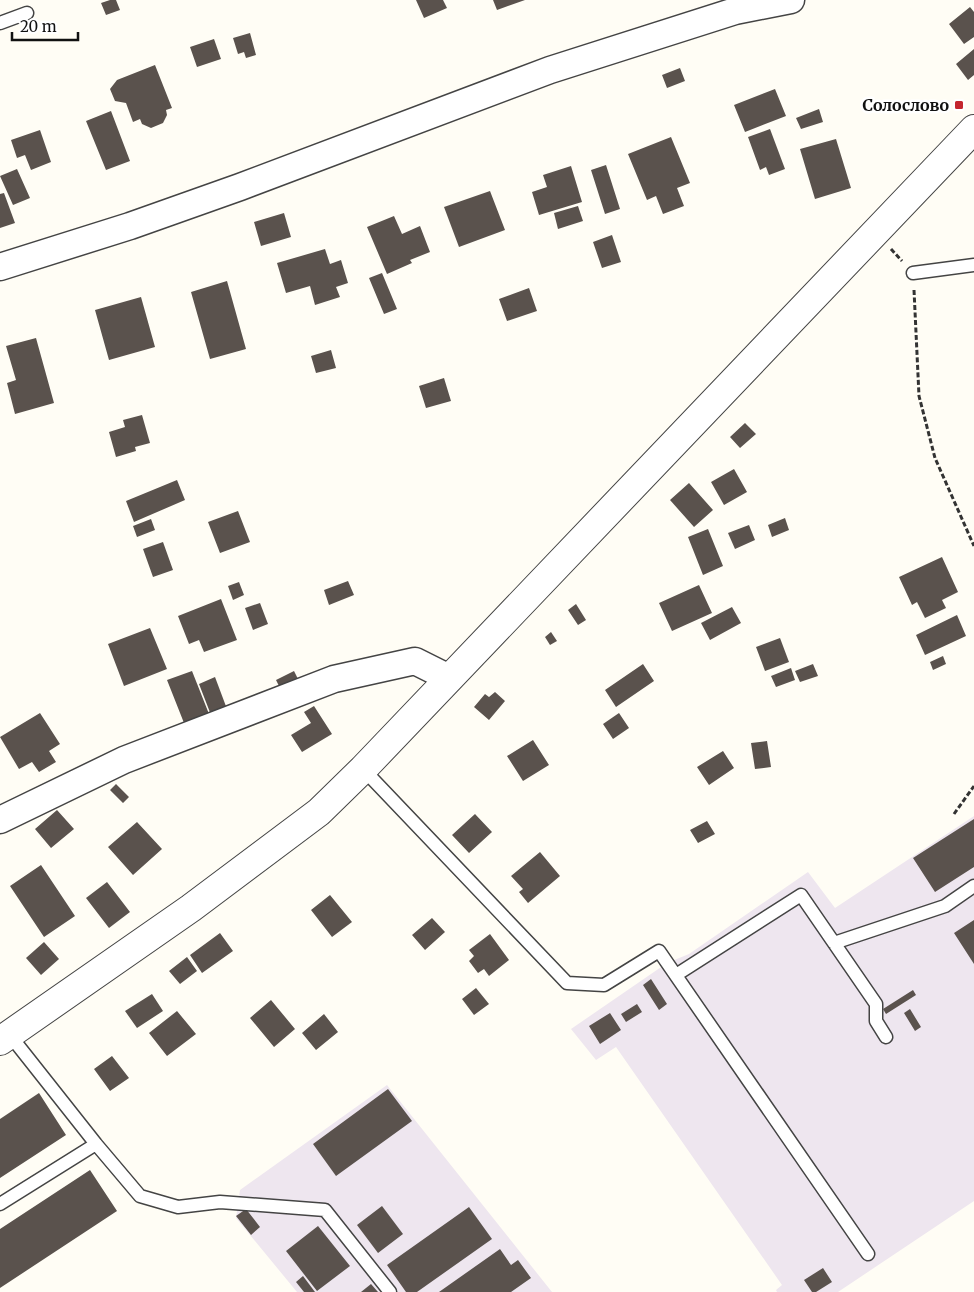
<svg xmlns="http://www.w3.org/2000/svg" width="974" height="1292" font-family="Merriweather,serif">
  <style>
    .industrial { fill: #eee6ef }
    .building { fill: #5a524d }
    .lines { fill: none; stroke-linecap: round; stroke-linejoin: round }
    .service-casing { stroke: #444; stroke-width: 15 }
    .minor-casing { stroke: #444; stroke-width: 29 }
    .tertiary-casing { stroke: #444; stroke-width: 30 }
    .path { stroke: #333; stroke-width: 3; stroke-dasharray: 5 2.5; stroke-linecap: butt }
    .service { stroke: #fff; stroke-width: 12 }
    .minor { stroke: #fff; stroke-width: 26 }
    .tertiary { stroke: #fff; stroke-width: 28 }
    .poi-dot { fill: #c4262e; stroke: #fff; stroke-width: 2 }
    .labels { text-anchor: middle; stroke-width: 5; stroke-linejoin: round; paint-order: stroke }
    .poi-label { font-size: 16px; font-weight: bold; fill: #111; stroke: #fff; text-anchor: end }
  </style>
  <rect width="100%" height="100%" fill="#fffdf5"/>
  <path class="industrial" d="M974 816V1201L838 1292H777L776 1290 782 1285 616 1047 596 1060 571 1029 667 963 689 954 808 872 835 908Z
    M387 1085 552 1292H297L236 1218 240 1190Z"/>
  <path class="building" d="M110 0H116L120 10 106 15 101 3Z
    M416 0H443L447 8 424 18Z
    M493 0H525L497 10Z
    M970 7 974 12V37L964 44 949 24Z
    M250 33 256 55 246 58 244 52 238 54 233 38Z
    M214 39 221 59 197 67 190 47Z
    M974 49V75L968 80 956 64Z
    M155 65 172 108 166 110 167 115 163 123 151 128 142 124 140 119 133 122 126 103 115 101 110 89 117 80Z
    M680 68 685 81 667 88 662 75Z
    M775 89 786 116 745 132 734 105Z
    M819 109 823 122 801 129 796 118Z
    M111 111 130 161 106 170 86 121Z
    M770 129 785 169 769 175 766 167 760 170 748 137Z
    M40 130 51 162 31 170 25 155 17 158 11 140Z
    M671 137 690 183 677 188 684 206 663 214 656 196 647 200 628 154Z
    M836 139 851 188 815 199 800 149Z
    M606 165 620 209 605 214 591 170Z
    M571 166 582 202 539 215 532 192 547 187 543 175Z
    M17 169 30 198 13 205 0 176Z
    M490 191 505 230 459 247 444 207Z
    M4 193 15 223 0 228V194Z
    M578 206 583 221 558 229 554 213Z
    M284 213 291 237 261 246 254 222Z
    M394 216 402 234 420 226 430 252 410 260 412 263 387 274 367 227Z
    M612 235 621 262 602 268 593 242Z
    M325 249 330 264 341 260 348 283 336 287 340 297 315 305 310 286 286 293 277 263Z
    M382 273 397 309 384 314 369 278Z
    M227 281 246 349 210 359 191 292Z
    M529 288 537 311 507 321 499 299Z
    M141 297 155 347 109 360 95 310Z
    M36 338 54 403 15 414 7 383 16 380 6 346Z
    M331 350 336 368 316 373 311 356Z
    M444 378 451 401 426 408 419 386Z
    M142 415 150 443 135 447 136 451 116 457 109 432 125 427 123 420Z
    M745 423 756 434 740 448 730 437Z
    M734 469 747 492 724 505 711 482Z
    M177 480 185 500 134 522 126 501Z
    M689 483 713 510 694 527 670 500Z
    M238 511 250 542 220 553 208 522Z
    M785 518 789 530 772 537 768 525Z
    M151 519 155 530 137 537 133 526Z
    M749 525 755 540 735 549 728 533Z
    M708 529 723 566 703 575 688 537Z
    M163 542 173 570 153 577 143 549Z
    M942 557 958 592 942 600 946 608 925 618 917 602 912 605 899 577Z
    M348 581 354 595 329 605 324 590Z
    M239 582 244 595 233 600 228 586Z
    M699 585 712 613 672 631 659 603Z
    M221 599 237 640 204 652 199 640 189 644 178 616Z
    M260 603 268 624 253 630 245 608Z
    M576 604 586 620 578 625 568 610Z
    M732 607 741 623 710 640 701 623Z
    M957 615 966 636 925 655 916 635Z
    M150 628 167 669 124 686 108 644Z
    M551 632 557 641 550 645 545 637Z
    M780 638 789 662 765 671 756 647Z
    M943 656 946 664 933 670 930 662Z
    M643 664 654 681 616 707 605 690Z
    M813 664 818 676 800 682 795 671Z
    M791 668 795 680 776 687 771 676Z
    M192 671 209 714 184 723 167 680Z
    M294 671 298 679 280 688 276 680Z
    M215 677 227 709 211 715 199 684Z
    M495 692 505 701 489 720 474 707 485 694 489 697Z
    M314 706 332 734 302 752 291 735 311 723 304 712Z
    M40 713 60 744 49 751 56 762 39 772 32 762 19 769 0 737Z
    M619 713 629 728 613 739 603 724Z
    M533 740 549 765 523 781 507 756Z
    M767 741 771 767 755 769 751 743Z
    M723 751 734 768 709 785 697 767Z
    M116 784 129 797 123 803 110 790Z
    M57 810 74 829 51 848 35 829Z
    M475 814 492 832 469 853 452 835Z
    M974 819V867L935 892 913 858Z
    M707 821 715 834 698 843 690 830Z
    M137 822 162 849 133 875 108 847Z
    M540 852 560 876 528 903 519 892 523 889 511 876Z
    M41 865 75 916 44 937 10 886Z
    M107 882 130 912 109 928 86 898Z
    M330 895 352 922 332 937 311 910Z
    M432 918 445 932 425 950 412 935Z
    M974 920V964L954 933Z
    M220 933 233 951 202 973 190 955Z
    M490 934 509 960 489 976 484 969 478 973 469 961 474 956 469 950Z
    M44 942 59 959 41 975 26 958Z
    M187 957 197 971 180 984 169 971Z
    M651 979 667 1004 659 1010 643 985Z
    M476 988 489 1004 474 1015 462 999Z
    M913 990 916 995 886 1014 883 1009Z
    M152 994 163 1011 137 1028 125 1011Z
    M271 1000 295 1029 274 1047 250 1018Z
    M637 1004 642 1012 626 1022 621 1014Z
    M910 1009 921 1027 915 1031 904 1013Z
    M177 1011 196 1034 167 1056 149 1033Z
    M610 1013 621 1030 600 1044 589 1026Z
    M324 1014 338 1032 316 1050 302 1033Z
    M112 1056 129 1078 110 1091 94 1069Z
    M388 1089 412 1121 336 1176 313 1144Z
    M39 1093 66 1135 0 1178V1119Z
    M90 1170 117 1211 0 1288V1229Z
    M382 1206 403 1234 378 1253 357 1225Z
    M469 1207 492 1239 417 1292H406L387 1265Z
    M246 1209 260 1227 251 1235 236 1216Z
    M318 1226 350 1266 317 1291 286 1251Z
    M500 1249 511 1265 518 1260 531 1278 511 1292H439Z
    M823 1268 832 1282 816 1292H812L804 1280Z
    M303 1276 315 1292H304L296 1282Z
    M371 1284 378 1292H361Z"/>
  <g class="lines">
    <defs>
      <path id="service" d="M0 23 27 13
        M913 273 974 265
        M363 769 567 983 604 985 659 951 868 1254
        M834 943 945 906 974 886
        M676 975 801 895 876 1004V1021L886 1037
        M9 1034 96 1144 140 1196 178 1207 220 1202 325 1210 390 1292
        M0 1204 96 1144"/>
      <path id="minor" d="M0 267 130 226 240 187 550 70 735 11 791 0
        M0 820 124 760 334 679 415 661 449 678"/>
      <path id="tertiary" d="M0 1041 191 908 319 812 363 769 974 129"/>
    </defs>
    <use href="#service" class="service-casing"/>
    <use href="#minor" class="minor-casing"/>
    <use href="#tertiary" class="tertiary-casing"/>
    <path class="path" d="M891 249 902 261
      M914 290 919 396 935 458 974 546
      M954 814 974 786"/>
    <use href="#service" class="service"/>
    <use href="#minor" class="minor"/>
    <use href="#tertiary" class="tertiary"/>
  </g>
  <rect class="poi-dot" x="954" y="100" width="10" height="10" rx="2.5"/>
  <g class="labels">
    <g class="poi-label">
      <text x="949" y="111">Солослово</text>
    </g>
  </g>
  <path d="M12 32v8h66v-8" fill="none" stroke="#111111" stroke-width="2.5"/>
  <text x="20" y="32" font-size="15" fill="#111111" stroke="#ffffff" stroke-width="4" paint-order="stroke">20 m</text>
</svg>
